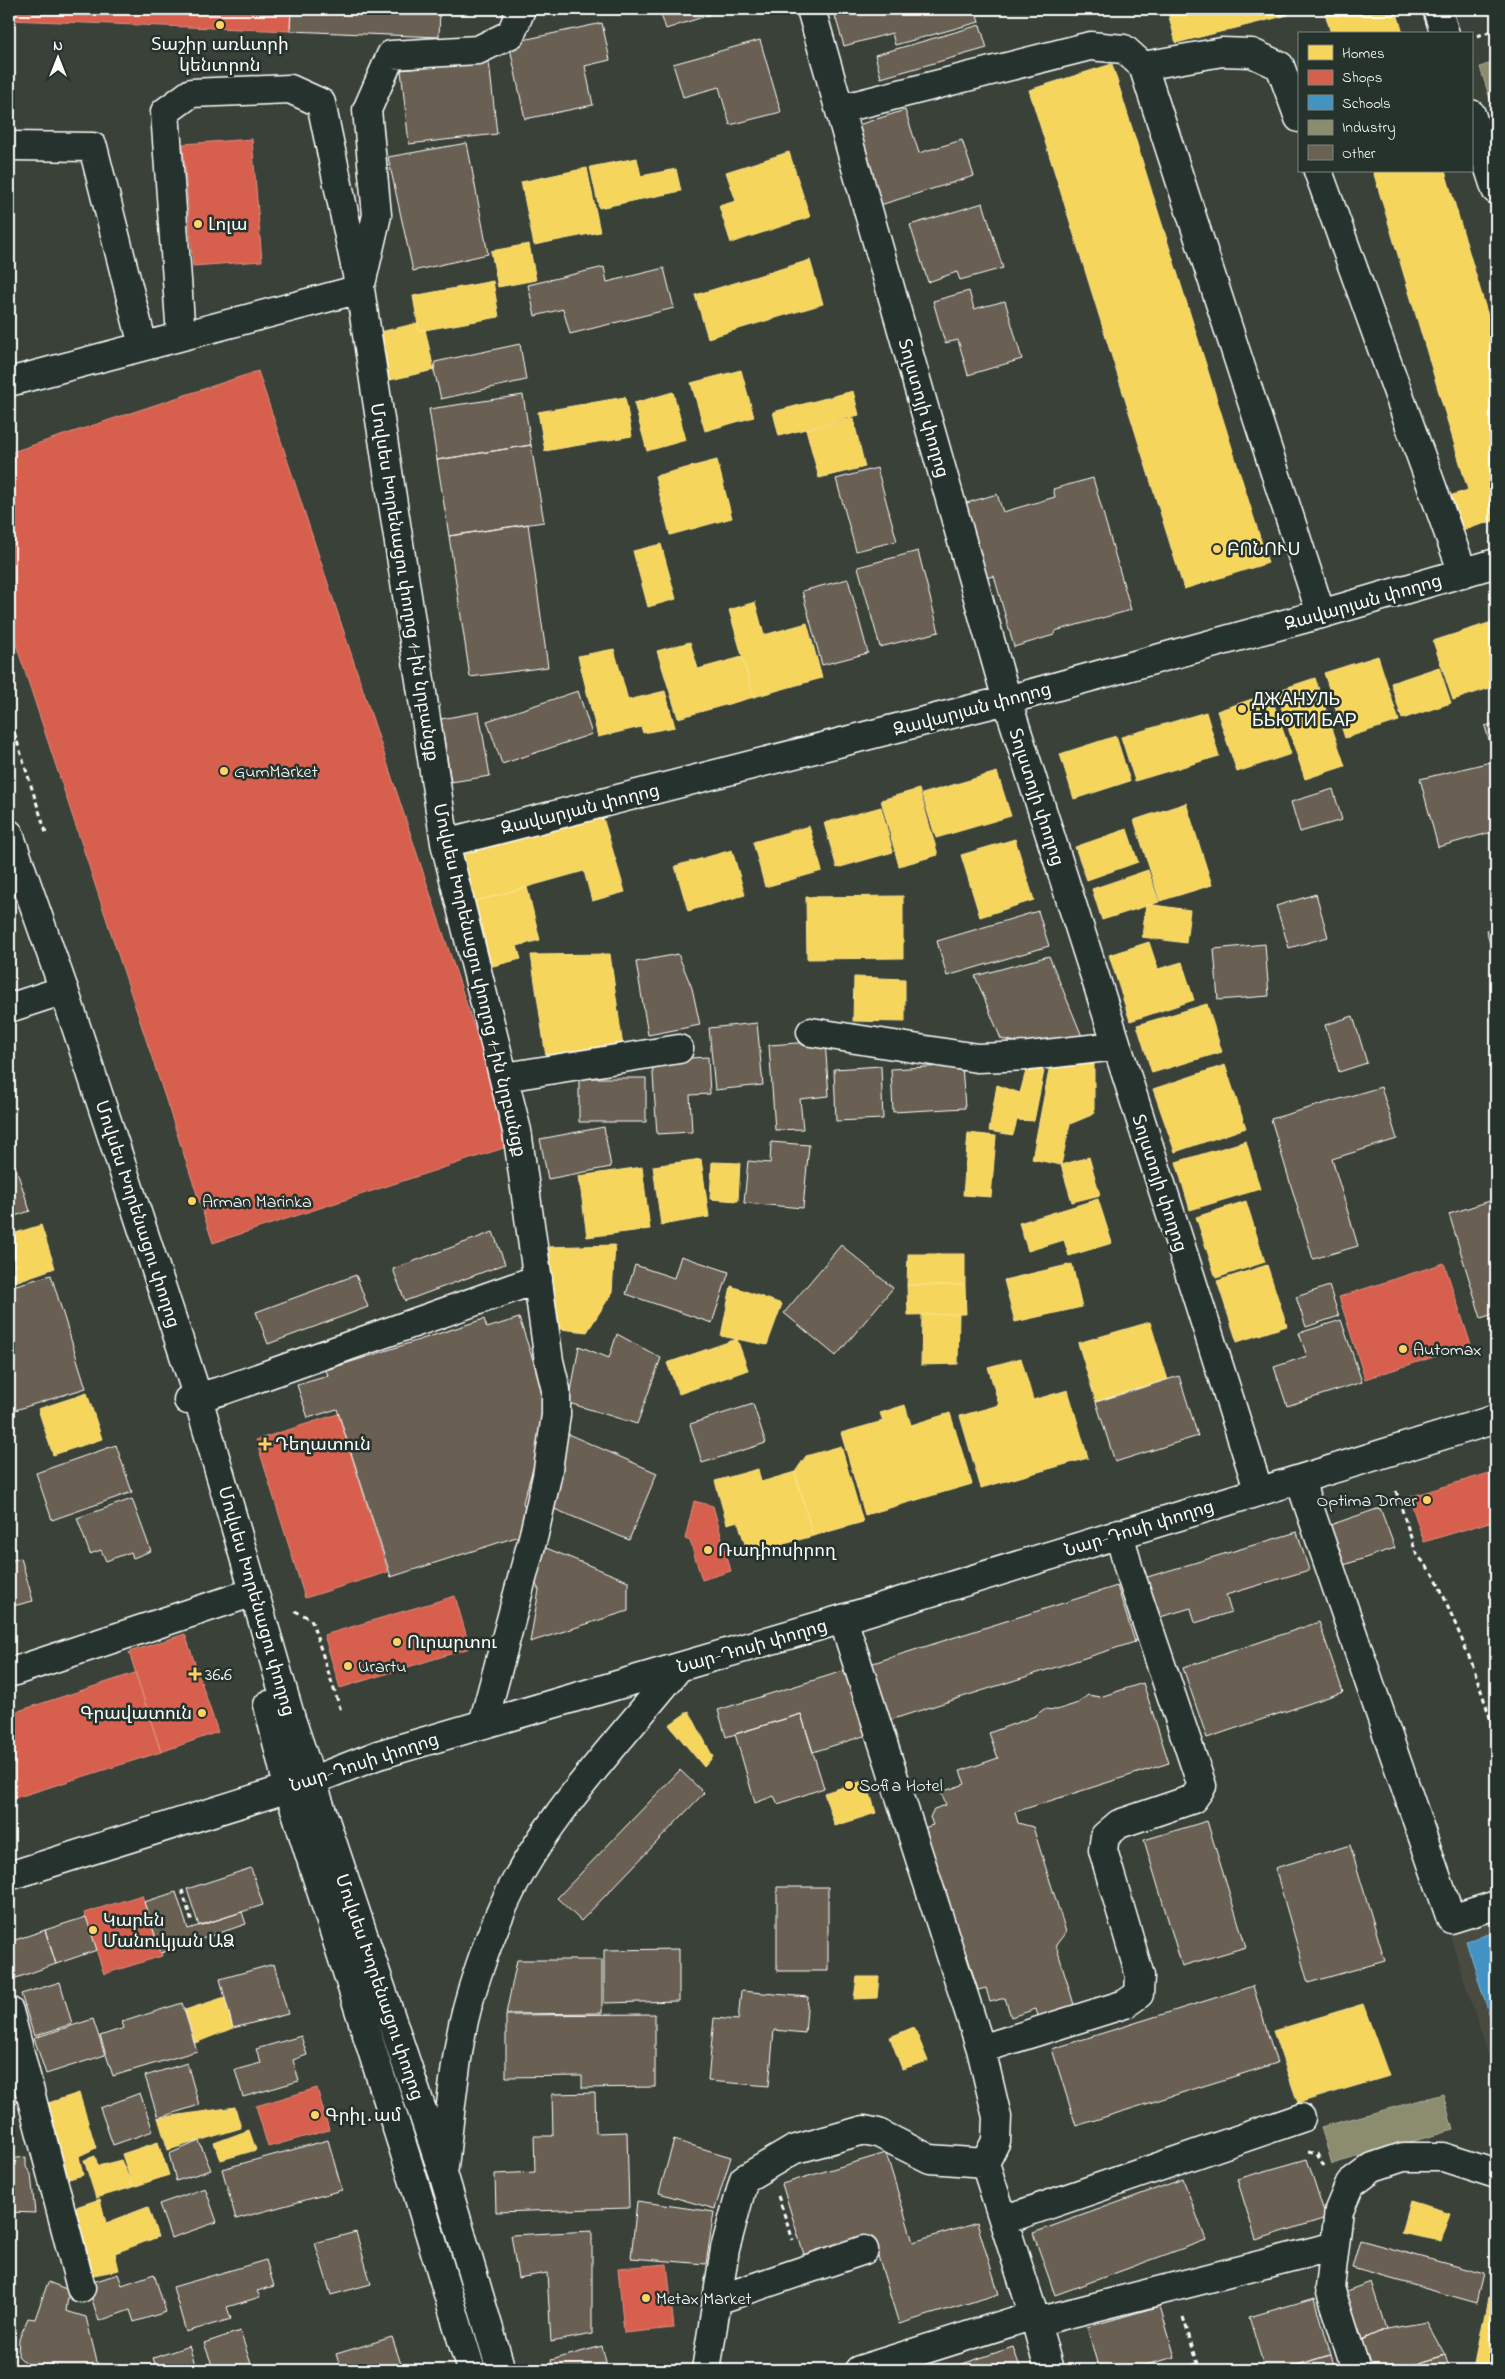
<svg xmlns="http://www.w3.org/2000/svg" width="1505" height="2379" font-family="'Indie Flower','Noto Sans Armenian',sans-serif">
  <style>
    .built { fill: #484b40 }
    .homes { fill: #f6d55c; stroke: #f9e28d }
    .shops { fill: #d6604d; stroke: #e29082 }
    .schools { fill: #4393c3; stroke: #7bb3d5 }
    .industry { fill: #8c8c6e; stroke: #aeae9a }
    .building { fill: #696152; stroke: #fff }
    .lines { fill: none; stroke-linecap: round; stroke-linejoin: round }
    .minor-casing { stroke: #fff; stroke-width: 31 }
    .major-casing { stroke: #fff; stroke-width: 31 }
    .path { stroke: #fff; stroke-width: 3; stroke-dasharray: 5 4; stroke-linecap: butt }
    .minor { stroke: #26332d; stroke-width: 28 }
    .major { stroke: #26332d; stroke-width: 28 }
    .poi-dot { fill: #ffd166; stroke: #26332d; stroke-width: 2 }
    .labels { text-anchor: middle; stroke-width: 5; stroke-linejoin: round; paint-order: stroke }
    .poi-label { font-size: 18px; fill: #fff; stroke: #26332d; text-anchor: start }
    .street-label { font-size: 18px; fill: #fff; stroke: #26332d }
  </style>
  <rect width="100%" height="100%" fill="#3a4138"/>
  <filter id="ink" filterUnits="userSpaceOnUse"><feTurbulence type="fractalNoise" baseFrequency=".02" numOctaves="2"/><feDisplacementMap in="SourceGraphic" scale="10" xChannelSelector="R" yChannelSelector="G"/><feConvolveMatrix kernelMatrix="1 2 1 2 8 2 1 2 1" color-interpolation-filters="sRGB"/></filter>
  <g filter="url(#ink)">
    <path class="built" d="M1496 1891V2079L1441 1908Z"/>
    <path class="homes" d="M1167 9H1286L1288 15 1176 43Z
      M1324 9H1396L1403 34H1331Z
      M1112 64 1268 563 1184 589 1029 90Z
      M789 152 810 217 731 243 719 206 736 201 726 172Z
      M637 158 641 176 676 169 681 191 599 208 590 167Z
      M587 168 600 232 534 245 521 182Z
      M1373 171H1445L1496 343V520L1453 533 1443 498 1468 490Z
      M529 244 536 280 498 287 491 251Z
      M810 260 823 304 708 338 695 295Z
      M493 281 499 317 419 331 413 296Z
      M418 323 419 331 425 329 434 370 386 381 376 333Z
      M741 370 754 417 705 431 691 383Z
      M853 391 859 415 779 436 773 412Z
      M673 392 686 440 647 451 634 403Z
      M625 397 632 436 545 451 538 412Z
      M853 418 865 467 819 478 806 429Z
      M717 460 732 518 670 535 655 476Z
      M661 544 676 599 648 607 633 551Z
      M755 602 764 635 807 623 822 678 754 697 729 610Z
      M1495 621 1496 686 1453 700 1433 641Z
      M690 642 698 669 742 657 754 697 678 718 657 651Z
      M614 649 628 700 665 691 675 727 643 733 641 727 598 737 578 656Z
      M1378 656 1399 721 1345 738 1324 673Z
      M1439 667 1451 703 1402 719 1391 683Z
      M1315 678 1345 766 1305 779 1276 691Z
      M1270 693 1291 754 1237 772 1217 711Z
      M1206 712 1219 756 1135 781 1121 737Z
      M1116 736 1130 781 1074 799 1060 754Z
      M997 772 1011 816 936 838 922 794Z
      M919 789 938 855 899 866 881 800Z
      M1186 803 1212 885 1160 901 1134 820Z
      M881 807 893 852 837 868 824 823Z
      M601 811 625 892 592 901 584 871 473 902 459 851Z
      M809 826 822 871 765 887 753 842Z
      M1127 829 1138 862 1087 880 1075 847Z
      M1015 839 1034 900 980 917 961 855Z
      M732 850 745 895 688 911 675 866Z
      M1148 870 1159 902 1102 920 1092 889Z
      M527 887 540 940 517 946 521 959 489 967 473 902Z
      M903 896V958L807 959 806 897Z
      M1146 904 1190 910 1186 943 1142 937Z
      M1149 942 1158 969 1182 962 1194 1000 1130 1021 1109 955Z
      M610 954 623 1047 546 1057 531 955Z
      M854 977 905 979V1022L853 1021Z
      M1207 1004 1222 1052 1152 1073 1137 1025Z
      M1094 1059V1114L1070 1124 1061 1165 1032 1159 1051 1060Z
      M1225 1065 1246 1128 1175 1152 1153 1089Z
      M1027 1067 1044 1071 1034 1121 1017 1120 1013 1135 989 1131 997 1085 1020 1093Z
      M968 1133 996 1136 991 1197 963 1195Z
      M1246 1141 1260 1189 1190 1210 1176 1162Z
      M1089 1157 1100 1195 1072 1202 1061 1165Z
      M701 1159 709 1217 661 1225 653 1166Z
      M712 1162 740 1163 738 1201 710 1199Z
      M642 1167 650 1229 587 1237 579 1176Z
      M1098 1199 1112 1243 1069 1256 1064 1240 1028 1251 1019 1223Z
      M1246 1201 1265 1262 1216 1278 1196 1217Z
      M41 1225 55 1268 9 1284V1235Z
      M615 1245 612 1293 587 1332 552 1328 546 1247Z
      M908 1254H965V1285H907Z
      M1072 1264 1082 1307 1015 1322 1004 1280Z
      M1267 1265 1287 1326 1237 1342 1217 1281Z
      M907 1285H965L966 1314 908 1315Z
      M731 1286 782 1304 767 1345 721 1336Z
      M959 1314 958 1364 921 1365 922 1315Z
      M1150 1322 1168 1380 1096 1402 1078 1343Z
      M737 1339 748 1370 679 1394 667 1363Z
      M1021 1358 1033 1400 1068 1390 1088 1458 981 1488 960 1416 999 1405 988 1367Z
      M87 1393 102 1439 53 1455 38 1409Z
      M905 1405 911 1425 950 1413 972 1484 865 1515 841 1433 883 1421 880 1413Z
      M841 1446 863 1522 813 1536 795 1472 806 1456Z
      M758 1469 761 1482 795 1472 813 1536 748 1554 738 1521 727 1524 715 1481Z
      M689 1711 713 1757 704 1767 669 1725Z
      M866 1780 876 1813 835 1826 824 1793Z
      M857 1977H879L877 1998 854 1999Z
      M225 1997 233 2028 195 2043 185 2010Z
      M1363 2004 1389 2076 1298 2103 1273 2031Z
      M914 2027 928 2061 902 2069 890 2037Z
      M79 2093 96 2148 79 2156 83 2175 62 2181 42 2105Z
      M235 2107 241 2128 168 2150 158 2118Z
      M249 2130 256 2150 221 2160 214 2143Z
      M158 2142 169 2175 133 2187 122 2154Z
      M95 2156 98 2166 121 2160 133 2187 96 2198 84 2160Z
      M100 2199 106 2223 148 2207 158 2237 115 2253 119 2270 89 2276 73 2208Z
      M1410 2201 1451 2213 1441 2241 1401 2233Z
      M1488 2298 1496 2300V2368L1475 2364Z"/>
    <path class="shops" d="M9 9H291L290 31 9 20Z
      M252 139 262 261 193 266 183 144Z
      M258 371 513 1145 213 1243 9 623V453Z
      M1444 1263 1471 1345 1365 1379 1339 1297Z
      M338 1414 388 1572 305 1598 256 1440Z
      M1496 1471V1520L1424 1542 1409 1497Z
      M694 1501 713 1506 731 1571 702 1580 690 1541 685 1539Z
      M455 1596 470 1648 340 1688 324 1635Z
      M185 1634 218 1732 161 1752 129 1652Z
      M135 1673 161 1752 9 1800V1714Z
      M142 1895 162 1956 104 1974 84 1913Z
      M317 2088 329 2130 268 2147 256 2106Z
      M667 2264 674 2328 624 2333 618 2268Z"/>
    <path class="schools" d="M1496 1932V2035L1466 1941Z"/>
    <path class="industry" d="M1496 61V118L1480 67Z
      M1443 2094 1453 2130 1332 2164 1321 2127Z"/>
    <path class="building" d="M291 9H440L439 37 290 31Z
      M659 9H707L709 15 666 29Z
      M833 9H975L979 22 895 45 892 33 844 46Z
      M602 23 610 60 585 66 593 105 525 119 509 43Z
      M980 25 987 48 881 78 875 55Z
      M760 40 781 112 730 125 719 87 683 97 673 64Z
      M489 61 497 134 409 144 401 70Z
      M905 110 919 153 962 140 974 176 877 206 852 127Z
      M467 143 488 254 413 271 388 157Z
      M983 203 1003 268 960 280 957 272 928 282 910 225Z
      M604 267 607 282 664 268 674 308 570 334 563 309 535 316 528 285Z
      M969 291 974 309 1005 301 1022 359 968 375 958 340 945 343 933 301Z
      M520 344 526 380 441 399 434 370 435 362Z
      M523 395 531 445 437 460 429 409Z
      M531 445 544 522 449 536 437 460Z
      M877 468 897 541 856 551 836 479Z
      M1093 478 1131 610 1055 631 1054 635 1014 647 994 576 985 578 963 504 997 494 1003 512 1055 497 1053 489Z
      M528 524 548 667 470 677 449 536Z
      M918 551 939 632 880 647 858 567Z
      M848 579 868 653 822 665 802 591Z
      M578 691 592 734 502 764 487 721Z
      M479 712 490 776 451 782 441 719Z
      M1496 723V761H1495L1485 726Z
      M1495 761 1496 831 1438 847 1420 779Z
      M1333 789 1342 820 1300 832 1291 802Z
      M1316 894 1328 937 1289 948 1276 906Z
      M1038 911 1049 946 947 976 937 941Z
      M1496 927V964L1486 930Z
      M1265 944 1269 996 1218 1000 1214 949Z
      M678 954 692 988 700 1025 648 1035 636 962Z
      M1049 956 1084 1041 1049 1048 1001 1039 975 976Z
      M1353 1016 1367 1063 1339 1072 1325 1025Z
      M757 1023 763 1085 715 1090 709 1028Z
      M825 1041 829 1096 800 1099 803 1129 775 1130 769 1045Z
      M708 1057 710 1094 690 1095 692 1132 657 1134 652 1060Z
      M962 1065 965 1108 893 1112 891 1069Z
      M881 1066 883 1119 836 1121 834 1069Z
      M579 1078H646V1122H579Z
      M1381 1087 1397 1139 1332 1159 1358 1246 1313 1259 1271 1119Z
      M604 1127 611 1167 548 1179 540 1139Z
      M771 1142 809 1145 803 1208 744 1203 748 1161 770 1163Z
      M9 1143 15 1162 9 1164Z
      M15 1165 30 1211 9 1218V1167Z
      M1496 1199V1313L1481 1318 1449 1214Z
      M493 1232 505 1264 405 1301 393 1269Z
      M841 1245 893 1288 836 1356 784 1313Z
      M681 1256 729 1272 712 1323 626 1294 635 1265 674 1278Z
      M51 1275 86 1388 9 1412V1287Z
      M356 1275 368 1307 268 1344 256 1312Z
      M1329 1286 1339 1316 1306 1327 1296 1297Z
      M519 1318 550 1411 523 1502 532 1532 391 1577 337 1409 308 1418 297 1385 328 1376 326 1370 484 1319 487 1328Z
      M1341 1320 1362 1382 1287 1406 1274 1367 1307 1356 1299 1333Z
      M617 1334 661 1358 637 1424 569 1403 579 1346 609 1358Z
      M1179 1376 1198 1436 1115 1462 1096 1402Z
      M753 1404 766 1443 702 1463 690 1424Z
      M561 1431 657 1473 629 1540 552 1508Z
      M116 1445 132 1492 52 1520 36 1473Z
      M132 1499 151 1551 133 1558 131 1552 106 1561 101 1550 90 1554 77 1518Z
      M1380 1508 1395 1548 1341 1566 1327 1526Z
      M1297 1532 1309 1570 1226 1595 1231 1612 1195 1623 1191 1608 1157 1618 1144 1578Z
      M546 1548 628 1581V1611L530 1642 539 1590 534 1581Z
      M21 1558 33 1601 9 1607V1561Z
      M1117 1586 1135 1642 887 1721 870 1664Z
      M1319 1622 1343 1692 1207 1738 1183 1668Z
      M850 1669 870 1734 813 1752 801 1714 726 1737 718 1710Z
      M1143 1683 1169 1763 1015 1812 1018 1823 1033 1827 1066 1932 1056 1945 1075 2008 1039 2019 1036 2009 1011 2017 1005 1998 990 2002 986 1988 978 1990 967 1955 957 1946 958 1934 945 1887 936 1877 937 1866 924 1828 933 1825 930 1817 934 1809 946 1805 941 1792 965 1784 960 1771 998 1758 989 1733 1035 1716 1044 1709 1057 1710 1078 1703 1088 1695 1100 1697Z
      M801 1714 824 1788 778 1804 774 1796 755 1803 735 1734Z
      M680 1770 704 1793 581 1921 557 1898Z
      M1207 1821 1246 1947 1182 1966 1144 1840Z
      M1350 1845 1385 1961 1308 1983 1275 1868Z
      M251 1868 263 1905 199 1926 187 1889Z
      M777 1887H828V1971H777Z
      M176 1892 188 1929 242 1912 246 1924 161 1953 144 1902Z
      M86 1917 97 1950 56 1964 45 1930Z
      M45 1930 56 1964 16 1978 9 1958V1942Z
      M679 1949V2001L604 2003V1950Z
      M517 1960H602V2013L506 2014Z
      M274 1964 288 2014 233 2028 220 1979Z
      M60 1982 72 2024 34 2036 21 1994Z
      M1253 1986 1277 2063 1076 2126 1052 2049Z
      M741 1991 808 1997 805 2033 774 2030 769 2086 708 2081 714 2018 738 2020Z
      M182 2003 197 2051 113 2076 100 2036 124 2028 122 2022Z
      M655 2014V2087L582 2088V2076L506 2077V2015Z
      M93 2019 105 2055 46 2074 34 2038Z
      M301 2036 307 2055 293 2060 299 2081 243 2097 235 2070 261 2063 256 2049Z
      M187 2063 199 2105 158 2118 145 2076Z
      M140 2093 153 2131 113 2145 100 2108Z
      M595 2093 596 2133 627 2132 629 2208 496 2212 495 2174 535 2172 534 2136H553L552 2094Z
      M328 2140 342 2190 236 2219 222 2169Z
      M674 2140 731 2157 715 2209 659 2193Z
      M199 2141 211 2170 176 2181 169 2154Z
      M886 2153 913 2242 977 2223 999 2294 899 2324 872 2237 805 2258 782 2184Z
      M26 2157V2167L31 2174 35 2213 9 2212V2159Z
      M1307 2159 1326 2218 1256 2240 1237 2179Z
      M1183 2179 1206 2240 1055 2295 1033 2233Z
      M205 2188 217 2222 171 2238 159 2204Z
      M637 2201 714 2212 706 2264 631 2258Z
      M592 2231V2334L551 2342 547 2273 518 2278 511 2235Z
      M356 2232 371 2284 331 2295 315 2243Z
      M1360 2240 1484 2274 1477 2303 1352 2268Z
      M266 2260 274 2286 257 2291 260 2297 227 2307 231 2319 186 2332 173 2287Z
      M118 2274 122 2285 154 2274 166 2312 134 2322 130 2310 99 2321 87 2284Z
      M48 2282 69 2290 66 2311 86 2317 99 2370H33L18 2356 19 2339 28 2318 35 2319Z
      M1371 2282 1386 2329 1359 2341 1346 2291Z
      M1315 2298 1331 2355 1280 2370H1265L1249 2317Z
      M1160 2306 1175 2357 1127 2370H1099L1087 2327Z
      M1427 2322 1445 2355 1398 2370H1371L1359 2341 1386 2329Z
      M240 2331 253 2370H214L204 2343Z
      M392 2337 403 2370H341L336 2354Z
      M189 2346 197 2370H157L153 2358Z
      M602 2346 608 2370H553L551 2360Z
      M1013 2347 1021 2370H944Z
      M1331 2355 1335 2370H1280Z
      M1445 2355 1450 2370H1398Z"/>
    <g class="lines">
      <defs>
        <path id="minor" d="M811 9 1007 700 1259 1492
          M1437 9 1445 34
          M1143 66 1222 52 1252 53 1280 66 1299 118
          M840 109 1090 46 1124 49 1143 66 1321 614
          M1471 114 1496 190
          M9 146 93 147 143 346
          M1318 171 1463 573
          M362 280 377 215 367 110 391 55 478 50 511 34 521 9
          M181 336 165 112 191 93 290 89 321 103 360 289 445 843 517 1131 549 1361 556 1390V1415L547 1476 534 1534 483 1724
          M9 382 360 289
          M445 843 1007 700 1321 614 1496 563
          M9 1008 64 990
          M811 1032 977 1058 1029 1056 1116 1046
          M505 1077 679 1049
          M188 1400 224 1390 538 1279
          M1300 1481 1451 1919 1496 1905
          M843 1619 981 2049
          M9 1673 239 1597
          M9 2011 81 2288
          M1004 2220 1301 2118
          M717 2300 864 2250
          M1036 2322 1335 2246
          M706 2370 725 2249 744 2179 793 2150 864 2130 878 2133 930 2159 985 2163
          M859 2370 1034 2315
          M1049 2370 1036 2322 985 2163 996 2141 997 2117 981 2049 1125 2004 1139 1994 1140 1976 1103 1850 1105 1836 1119 1824 1193 1799 1202 1786 1129 1570 1119 1533
          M1356 2370 1330 2288 1339 2210 1350 2184 1373 2167 1403 2157H1443L1496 2174"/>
        <path id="major" d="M9 834 64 990 198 1398 291 1719 443 2173 501 2370
          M268 1705 288 1787 415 2185 471 2370
          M9 1876 311 1781 378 1755 843 1619 1496 1419
          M444 2167C449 2123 453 2078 461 2035 467 2000 485 1949 499 1916 537 1825 618 1743 679 1667"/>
      </defs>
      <use href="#minor" class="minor-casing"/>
      <use href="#major" class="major-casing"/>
      <path class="path" d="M1477 36 1496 30
        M9 716 47 836
        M1396 1491 1416 1553 1436 1578 1473 1666 1496 1736
        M295 1611 311 1619 341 1711
        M182 1890 192 1922
        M1308 2152 1317 2154 1324 2166
        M778 2196 793 2240
        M1183 2317 1198 2364
        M1175 2370 1198 2364 1199 2370"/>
      <use href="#minor" class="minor"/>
      <use href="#major" class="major"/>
    </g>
  </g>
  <g class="poi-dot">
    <circle cx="220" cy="25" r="5"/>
    <circle cx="198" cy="224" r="5"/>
    <circle cx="1217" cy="549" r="5"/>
    <circle cx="1242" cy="709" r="5"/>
    <circle cx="224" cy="771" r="5"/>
    <circle cx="192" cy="1201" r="5"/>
    <circle cx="1403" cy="1349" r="5"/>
    <path d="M262.5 1436.5h5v5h5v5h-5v5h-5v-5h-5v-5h5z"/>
    <circle cx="1427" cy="1500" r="5"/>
    <circle cx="708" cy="1550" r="5"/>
    <circle cx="397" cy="1642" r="5"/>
    <circle cx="348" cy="1666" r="5"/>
    <path d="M192.5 1666.5h5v5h5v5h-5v5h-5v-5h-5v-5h5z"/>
    <circle cx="202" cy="1713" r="5"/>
    <circle cx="849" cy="1785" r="5"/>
    <circle cx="93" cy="1930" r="5"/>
    <circle cx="315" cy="2115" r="5"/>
    <circle cx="646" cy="2298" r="5"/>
  </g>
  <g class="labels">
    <g class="poi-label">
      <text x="220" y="50" text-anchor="middle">Տաշիր առևտրի<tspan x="220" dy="21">կենտրոն</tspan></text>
      <text x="208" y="230">Լոլա</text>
      <text x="1227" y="555">ԲՈՆՈՒՍ</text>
      <text x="1252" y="705">ДЖАНУЛЬ<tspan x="1252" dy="21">БЬЮТИ БАР</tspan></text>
      <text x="234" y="777">GumMarket</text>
      <text x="202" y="1207">Arman Marinka</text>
      <text x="1413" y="1355">Automax</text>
      <text x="275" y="1450">Դեղատուն</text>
      <text x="1417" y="1506" text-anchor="end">Optima Drner</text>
      <text x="718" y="1556">Ռադիոսիրող</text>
      <text x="407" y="1648">Ուրարտու</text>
      <text x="358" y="1672">Urartu</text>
      <text x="205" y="1680">36.6</text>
      <text x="192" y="1719" text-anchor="end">Գրավատուն</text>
      <text x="859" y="1791">Sofia Hotel</text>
      <text x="103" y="1926">Կարեն<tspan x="103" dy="21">Մանուկյան ԱՁ</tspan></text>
      <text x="325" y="2121">Գրիլ․ամ</text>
      <text x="656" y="2304">Metax Market</text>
    </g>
    <g class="street-label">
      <text transform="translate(924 408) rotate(74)" y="6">Տոլստոյի փողոց</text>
      <text transform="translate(405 582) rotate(81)" y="6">Մովսես Խորենացու փողոց 1-ին նրբանցք</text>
      <text transform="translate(1363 602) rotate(-16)" y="6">Զավարյան փողոց</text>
      <text transform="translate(972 709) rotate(-15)" y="6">Զավարյան փողոց</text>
      <text transform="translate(1037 797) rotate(72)" y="6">Տոլստոյի փողոց</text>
      <text transform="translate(580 809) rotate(-14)" y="6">Զավարյան փողոց</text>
      <text transform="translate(480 980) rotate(77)" y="6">Մովսես Խորենացու փողոց 1-ին նրբանցք</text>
      <text transform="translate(1160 1183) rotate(72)" y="6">Տոլստոյի փողոց</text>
      <text transform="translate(138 1214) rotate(72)" y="6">Մովսես Խորենացու փողոց</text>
      <text transform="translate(1139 1528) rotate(-17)" y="6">Նար-Դոսի փողոց</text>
      <text transform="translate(257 1601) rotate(74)" y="6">Մովսես Խորենացու փողոց</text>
      <text transform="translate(752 1646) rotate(-16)" y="6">Նար-Դոսի փողոց</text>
      <text transform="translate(364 1762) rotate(-18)" y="6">Նար-Դոսի փողոց</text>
      <text transform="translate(380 1987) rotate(71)" y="6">Մովսես Խորենացու փողոց</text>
    </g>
  </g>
  <rect width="1505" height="2379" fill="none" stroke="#26332d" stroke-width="30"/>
  <rect x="15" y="15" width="1475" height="2349" fill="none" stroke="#fff" stroke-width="2" filter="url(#ink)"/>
  <rect x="1298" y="32" width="175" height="140" fill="#26332d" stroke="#7d8581"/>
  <rect x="1308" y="45" width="25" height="15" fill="#f6d55c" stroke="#7d8581"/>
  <text x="1342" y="58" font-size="15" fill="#ffffff">Homes</text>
  <rect x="1308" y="70" width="25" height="15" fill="#d6604d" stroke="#7d8581"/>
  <text x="1342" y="82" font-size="15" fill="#ffffff">Shops</text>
  <rect x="1308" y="95" width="25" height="15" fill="#4393c3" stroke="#7d8581"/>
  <text x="1342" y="108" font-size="15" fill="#ffffff">Schools</text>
  <rect x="1308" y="120" width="25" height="15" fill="#8c8c6e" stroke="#7d8581"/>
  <text x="1342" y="132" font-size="15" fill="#ffffff">Industry</text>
  <rect x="1308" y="145" width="25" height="15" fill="#696152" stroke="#7d8581"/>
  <text x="1342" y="158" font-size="15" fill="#ffffff">Other</text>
  <g transform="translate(58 58)" stroke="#26332d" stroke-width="4" paint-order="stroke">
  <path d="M0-4L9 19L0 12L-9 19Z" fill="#ffffff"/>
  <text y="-8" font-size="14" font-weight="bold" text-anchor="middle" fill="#ffffff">N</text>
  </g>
</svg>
